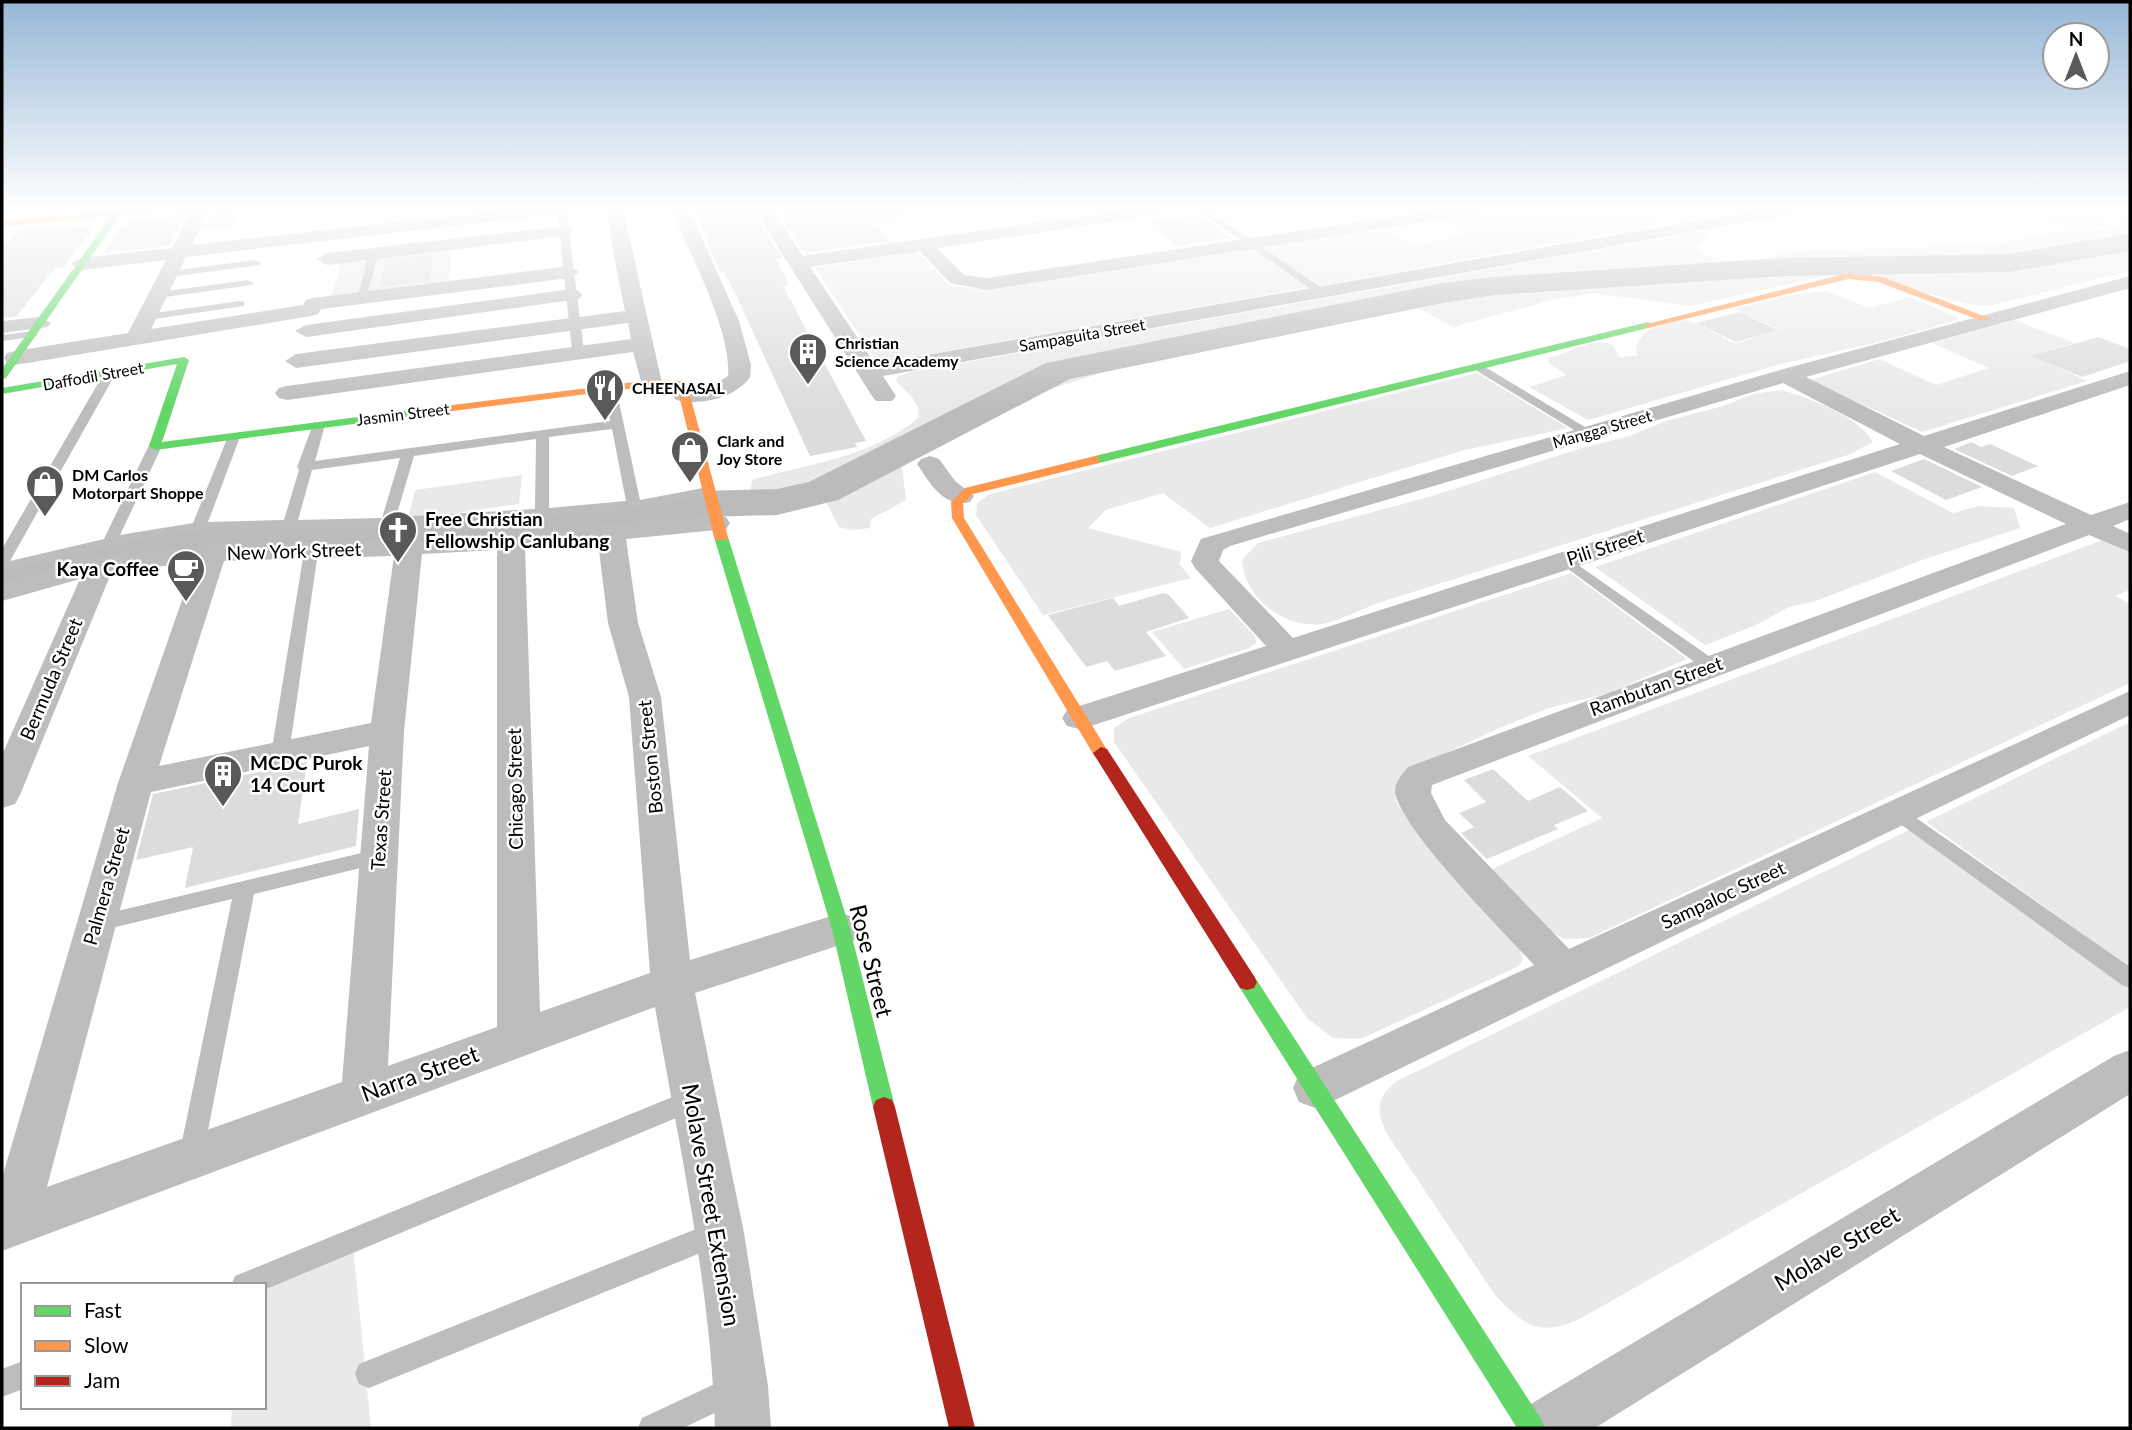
<svg xmlns="http://www.w3.org/2000/svg" width="2132" height="1430" font-family="Lato,sans-serif">
  <style>
    .green { fill: #e9e9e9 }
    .lines { fill: none; stroke-linecap: round; stroke-linejoin: round }
    .river { fill: #bbb; fill-rule: evenodd }
    .building { fill: #dcdcdc }
    .lane { fill: #bdbdbd; fill-rule: evenodd }
    .street { fill: #bdbdbd; fill-rule: evenodd }
    .fast { fill: #63d668; fill-rule: evenodd }
    .slow { fill: #ff974d; fill-rule: evenodd }
    .jam { fill: #b3261e; fill-rule: evenodd }
    .labels { text-anchor: middle; stroke-width: 5; stroke-linejoin: round; paint-order: stroke }
    .far-street-label { font-size: 16px; fill: #000; stroke: #fff }
    .far-poi-label { font-size: 16px; font-weight: bold; fill: #000; stroke: #fff; text-anchor: start }
    .poi-label { font-size: 19px; font-weight: bold; fill: #000; stroke: #fff; text-anchor: start }
    .street-label { font-size: 19px; fill: #000; stroke: #fff }
    .near-street-label { font-size: 23px; fill: #000; stroke: #fff }
  </style>
  <rect width="100%" height="100%" fill="#fff"/>
  <path class="green" d="M1491 209H1631L1662 224 1318 286 1258 246 1385 228 1413 245 1468 235 1438 217Z
    M2020 209H2073L2115 224 2075 230Z
    M2130 212V271L1988 306 1973 305 1842 272 1691 306 1593 293 1552 300 1453 327 1417 307 1268 338 1153 356 1036 394 901 458 906 500 871 519 870 528 852 530 839 527 825 500 766 504 750 494 752 480C809 463 872 458 919 417L918 407 912 397 896 381 898 376 911 372 1703 231 1710 237 1698 245V251L1720 261H1739L1769 258 1792 251 1993 245 2053 232 2123 228 2125 221 2116 214Z
    M1250 247 1310 287 889 361 875 358 815 268 917 251 950 286 976 289Z
    M452 248 449 284 330 299 341 261Z
    M1827 291 1869 308 1911 297 1960 319 1887 340 1781 364 1588 420 1529 387 1567 375 1549 363 1548 358C1570 354 1591 336 1613 345L1619 357 1637 356C1630 331 1672 317 1689 321 1704 326 1720 336 1735 344L1779 329 1734 309 1797 294Z
    M2015 320 2074 343 2032 356 2087 381 1922 432 1810 380 1879 359 1936 385 1989 368 1932 343Z
    M1477 373 1568 428 1461 451 1210 528 1163 493 1106 510 1088 528 1181 552 1180 565 1191 578 1043 615 976 515 977 503 990 494Z
    M1781 390C1806 396 1861 418 1873 442L1848 455 1378 603C1361 609 1340 621 1322 624 1284 629 1244 597 1242 560L1258 543 1432 496 1585 447 1630 436 1666 421 1723 406 1753 394Z
    M1875 472 1953 513 1979 506 2014 508 2020 528 1922 560 1816 601 1789 607 1754 626 1705 645 1595 567Z
    M522 475 519 504 408 520 415 490Z
    M2108 538 2130 549V590L2115 596 2130 604V683L1589 938 1565 939 1553 933 1490 870 1602 818 1528 756Z
    M1571 573 1687 659 1609 693 1549 708 1497 729 1408 771 1397 788 1396 801 1408 821 1517 942 1523 959 1519 966 1361 1039 1333 1038 1307 1018 1114 742V728L1129 718Z
    M1229 609 1255 636 1256 643 1249 648 1184 669 1152 632Z
    M2130 722V968L1926 822Z
    M1909 830 2130 989V1007L1583 1317C1541 1338 1525 1327 1495 1295L1387 1134C1376 1111 1376 1097 1397 1081Z
    M353 1247 371 1428H231L232 1407H264V1285Z"/>
  <g class="lines">
    <path class="river" d="M2130 233V251L2009 272 1785 276 1493 295 1443 303 1070 379 838 500 777 515 703 517 613 531 295 550H218L122 562 2 592V564L122 536 218 524H295L613 505 703 491 777 489 809 482 1046 363 1443 283 1493 277 1785 258 2009 254Z"/>
  </g>
  <path class="building" d="M181 209H189L170 246 104 253 125 222 169 218Z
    M213 209H234L235 225 203 228Z
    M694 209H751L782 258 776 259 789 285 783 286 866 441 855 443 857 447 810 456 737 297 724 272 720 273Z
    M775 209H912L913 212 876 225 889 241 804 253Z
    M1199 215 1232 238 1177 246 1146 223Z
    M95 224 64 267 55 268 16 317 2 318V248L19 231Z
    M434 254 430 281 380 287 386 260Z
    M1740 312 1778 330 1736 342 1696 323Z
    M2098 337 2130 349V361L2082 377 2031 356Z
    M1971 442 1981 447 1990 444 2038 466 2012 476 1954 449Z
    M1924 459 1982 487 1946 500 1891 471Z
    M1163 593 1169 595 1189 618 1146 632 1166 656 1115 671 1107 661 1086 667 1048 615 1113 598 1119 606Z
    M307 762 298 824 359 809 356 846 185 888 193 847 136 860 153 794Z
    M1493 769 1528 801 1560 787 1588 811 1554 825 1558 829 1487 859 1461 833 1474 827 1459 813 1486 802 1464 780Z"/>
  <g class="lines">
    <path class="lane" d="M557 209H566L584 351 578 354 572 351Z
      M1196 209H1207L1327 292 1318 294Z
      M374 250 379 253 366 298 357 300 369 253Z
      M256 260 261 263 260 265 169 277 164 274 169 271Z
      M248 280 253 283 252 285 158 298 153 295 158 292Z
      M240 301 244 302V306L147 320 142 317 147 314Z
      M33 331 37 332V336L2 341V335Z
      M1472 364H1480L1595 433 1594 436H1584L1472 368Z
      M110 369 116 373 10 561 104 539 150 443H160L162 446 120 535 193 523 229 434H239L240 437 208 522 284 520 299 470 297 467 314 422 325 425 315 461 610 421 604 388 610 384 616 388 640 500 708 487 715 491 708 495 634 509 456 524 199 531 154 536 2 571V549L104 373ZM612 429 626 501 549 508V437ZM536 439 535 509 396 517 414 456ZM400 458 382 518 298 520 312 470Z
      M311 548 318 552 289 754 280 760 271 754 304 552Z
      M1565 556 1716 661 1718 665 1716 669H1704L1560 563 1558 560Z
      M1899 806 2130 967V988L2122 985 1892 818 1889 813 1892 808Z
      M378 849 385 852 388 857 385 862 254 894 203 1156 200 1164 191 1168 182 1164 179 1156 232 899 95 932 88 930 85 924 88 918Z
      M692 1089 700 1092 704 1100 700 1108 264 1290V1285H231L235 1276Z
      M716 1221 725 1225 729 1234 725 1243 369 1388 359 1384 355 1374 359 1364Z
      M23 1361V1389L2 1397V1369Z
      M734 1375 744 1379 748 1389 744 1399 683 1428H638L642 1418Z"/>
    <path class="street" d="M192 209H210L192 245 511 209H564L555 214 186 257 151 329 303 305 306 300 313 298 569 266 579 272 569 278 321 309 318 314 311 316 15 365 7 363 4 358 7 353 15 351 128 333 166 260 81 270 71 264 81 258 172 248Z
      M605 209H623L662 383 659 388H643L633 352 287 400 279 398 275 393 279 388 287 386 631 339 628 323 296 368 285 361 296 354 625 311Z
      M671 209H689L739 321 751 365 750 377C736 398 700 406 676 400L672 395 676 390 714 385 728 376C732 332 689 251 671 209Z
      M754 209H772L803 256 1129 209H1172L1163 214 937 248 964 275 987 278 1441 209H1483L1474 214 987 290 950 283 920 251 810 267 875 364 1764 209H1802L1793 214 883 376 896 396 892 401H876L872 396Z
      M564 226 573 231 570 235 327 265 317 259 327 253Z
      M2130 276V288L1806 377 1924 436 2130 371V385L1944 447 2091 515 2130 502V519L2113 526 2130 534V552L2089 535 1432 785 1431 793 1445 820 1569 949 2130 691V715L1331 1102 1315 1108 1299 1102 1293 1088 1299 1074 1534 965C1506 934 1398 827 1395 791 1395 782 1402 774 1408 767L2066 524 1920 454 1091 726 1079 729 1067 726 1062 718 1067 710 1266 646 1195 568 1191 561 1201 539 1780 370ZM1783 383 1900 444 1293 638 1219 561 1223 550 1230 546Z
      M572 289 579 291 582 295 579 299 306 337 295 331 306 325Z
      M40 317 51 323 47 327 2 333V321Z
      M930 456 939 459 955 481 974 496 970 502C943 508 930 483 917 464L921 459Z
      M716 515 726 517 730 523 726 529 626 539 638 623 661 697 690 960 841 913 855 918 861 929 855 940 695 993 744 1233 768 1386 771 1428H715C711 1287 679 1146 655 1007L2 1251V1178L118 783 195 563 112 571 20 795 15 804 2 808V755L80 579 2 601V583L101 555 213 545 311 544 511 533ZM598 542 608 623 629 697 650 973 540 1012 525 548ZM497 550V1027L388 1066 404 731 422 554ZM394 556 371 723 159 766 224 561ZM369 746 342 1082 47 1187 151 792Z
      M2130 1050V1094L1595 1428H1516L1524 1408 2114 1056Z"/>
    <path class="fast" d="M114 212 121 214 6 378 2 379V369Z
      M1648 322 1653 325 1652 327 1095 464 1089 460 1095 456Z
      M184 357 189 360 162 442 445 406 451 409 445 412 155 450 149 446 177 364 2 394V388Z
      M721 533 728 537 850 929 895 1107 892 1114 884 1117 876 1114 873 1107 832 929 714 537Z
      M1247 974 1254 976 1541 1419 1545 1428H1517L1240 988 1237 982 1240 976Z"/>
    <path class="slow" d="M144 209H173L169 211 2 226V221Z
      M1848 273 1883 277 1991 319 1982 321 1878 282 1848 279 1648 328 1643 325Z
      M651 380 682 381 687 384 728 537 726 540H716L714 537 677 387 651 386 445 412 439 409 445 406Z
      M1095 456 1099 457V463L973 494 963 503 964 518 1109 753 1101 759 1095 757 952 518 951 502 965 488Z"/>
    <path class="jam" d="M1101 747 1107 749 1254 976 1257 982 1254 988 1247 990 1240 988 1093 753Z
      M884 1097 892 1100 895 1107 975 1428H949L873 1107 876 1100Z"/>
  </g>
  <linearGradient id="sky" x2="0" y2="1"><stop stop-color="#96b7d6"/><stop offset="0.51" stop-color="#fff"/><stop offset="1" stop-color="#fff" stop-opacity="0"/></linearGradient>
  <rect width="2132" height="409" fill="url(#sky)"/>
  <defs>
    <symbol id="building-pin" viewBox="-11 -11 22 30"><path d="M0 17L-7.5 6A9.5 9.5 0 1 1 7.5 6Z" fill="#595959" stroke="#fff"/><path d="M-4-6H4V6H1V3H-1V6H-4ZM-2.5-4.3h1.7v1.8h-1.7ZM.8-4.3h1.7v1.8H.8ZM-2.5-1h1.7V.8h-1.7ZM.8-1h1.7V.8H.8Z" fill="#fff"/></symbol>
    <symbol id="restaurant-pin" viewBox="-11 -11 22 30"><path d="M0 17L-7.5 6A9.5 9.5 0 1 1 7.5 6Z" fill="#595959" stroke="#fff"/><path d="M-5-6h1v4h1v-4h1v4h1v-4h1v5L-1.5 .5V6h-2V.5L-5-1ZM5-6V6H3V1.5H1.5Q1.5-4 5-6Z" fill="#fff"/></symbol>
    <symbol id="shop-pin" viewBox="-11 -11 22 30"><path d="M0 17L-7.5 6A9.5 9.5 0 1 1 7.5 6Z" fill="#595959" stroke="#fff"/><path d="M-5-2.5h2.3a2.7 3.5 0 0 1 5.4 0H5L5.5 6h-11ZM-1.5-2.5h3a1.5 2.3 0 0 0-3 0Z" fill="#fff"/></symbol>
    <symbol id="church-pin" viewBox="-11 -11 22 30"><path d="M0 17L-7.5 6A9.5 9.5 0 1 1 7.5 6Z" fill="#595959" stroke="#fff"/><path d="M-1.2-6h2.4v3.5h3.3v2.4h-3.3V6h-2.4V-.1h-3.3v-2.4h3.3Z" fill="#fff"/></symbol>
    <symbol id="cafe-pin" viewBox="-11 -11 22 30"><path d="M0 17L-7.5 6A9.5 9.5 0 1 1 7.5 6Z" fill="#595959" stroke="#fff"/><path d="M-5.5-4.5H6V0H3Q3 3.5 0 3.5H-2.5Q-5.5 3.5-5.5 0ZM3-3.2v2h1.7v-2ZM-6 4.5H4V6H-6Z" fill="#fff"/></symbol>
  </defs>
  <g fill-rule="evenodd">
    <use href="#building-pin" x="786" y="330" width="44" height="60"/>
    <use href="#restaurant-pin" x="583" y="366" width="44" height="60"/>
    <use href="#shop-pin" x="668" y="428" width="44" height="60"/>
    <use href="#shop-pin" x="23" y="462" width="44" height="60"/>
    <use href="#church-pin" x="376" y="508" width="44" height="60"/>
    <use href="#cafe-pin" x="164" y="547" width="44" height="60"/>
    <use href="#building-pin" x="201" y="752" width="44" height="60"/>
  </g>
  <g class="labels">
    <g class="far-street-label">
      <text transform="translate(1082 335) rotate(-10)" y="6">Sampaguita Street</text>
      <text transform="translate(93 376) rotate(-10)" y="6">Daffodil Street</text>
      <text transform="translate(403 414) rotate(-7)" y="6">Jasmin Street</text>
      <text transform="translate(1602 429) rotate(-16)" y="6">Mangga Street</text>
    </g>
    <g class="far-poi-label">
      <text x="835" y="349">Christian<tspan x="835" dy="18">Science Academy</tspan></text>
      <text x="632" y="394">CHEENASAL</text>
      <text x="717" y="447">Clark and<tspan x="717" dy="18">Joy Store</tspan></text>
      <text x="72" y="481">DM Carlos<tspan x="72" dy="18">Motorpart Shoppe</tspan></text>
    </g>
    <g class="poi-label">
      <text x="425" y="526">Free Christian<tspan x="425" dy="22">Fellowship Canlubang</tspan></text>
      <text x="159" y="576" text-anchor="end">Kaya Coffee</text>
      <text x="250" y="770">MCDC Purok<tspan x="250" dy="22">14 Court</tspan></text>
    </g>
    <g class="street-label">
      <text transform="translate(1605 547) rotate(-18)" y="7">Pili Street</text>
      <text transform="translate(294 551) rotate(-2)" y="7">New York Street</text>
      <text transform="translate(51 679) rotate(-67)" y="7">Bermuda Street</text>
      <text transform="translate(1656 686) rotate(-20)" y="7">Rambutan Street</text>
      <text transform="translate(650 757) rotate(-96)" y="7">Boston Street</text>
      <text transform="translate(515 789) rotate(-91)" y="7">Chicago Street</text>
      <text transform="translate(381 820) rotate(-86)" y="7">Texas Street</text>
      <text transform="translate(106 886) rotate(-74)" y="7">Palmera Street</text>
      <text transform="translate(1723 895) rotate(-25)" y="7">Sampaloc Street</text>
    </g>
    <g class="near-street-label">
      <text transform="translate(871 961) rotate(76)" y="8">Rose Street</text>
      <text transform="translate(420 1074) rotate(-20)" y="8">Narra Street</text>
      <text transform="translate(711 1205) rotate(80)" y="8">Molave Street Extension</text>
      <text transform="translate(1837 1249) rotate(-31)" y="8">Molave Street</text>
    </g>
  </g>
  <rect width="2132" height="1430" fill="none" stroke="#000000" stroke-width="7"/>
  <rect x="21" y="1283" width="245" height="126" fill="#ffffff" stroke="#999999" stroke-width="2"/>
  <rect x="35" y="1306" width="35" height="10" fill="#63d668" stroke="#999999" stroke-width="2"/>
  <text x="84" y="1318" font-size="21" fill="#000000">Fast</text>
  <rect x="35" y="1341" width="35" height="10" fill="#ff974d" stroke="#999999" stroke-width="2"/>
  <text x="84" y="1353" font-size="21" fill="#000000">Slow</text>
  <rect x="35" y="1376" width="35" height="10" fill="#b3261e" stroke="#999999" stroke-width="2"/>
  <text x="84" y="1388" font-size="21" fill="#000000">Jam</text>
  <g transform="translate(2076 56)"><circle r="33" fill="#ffffff" stroke="#999999" stroke-width="2"/>
  <path d="M0-5L12 26L0 18L-12 26Z" fill="#595959"/>
  <text y="-10" font-size="19" font-weight="bold" text-anchor="middle" fill="#000000">N</text>
  </g>
</svg>
